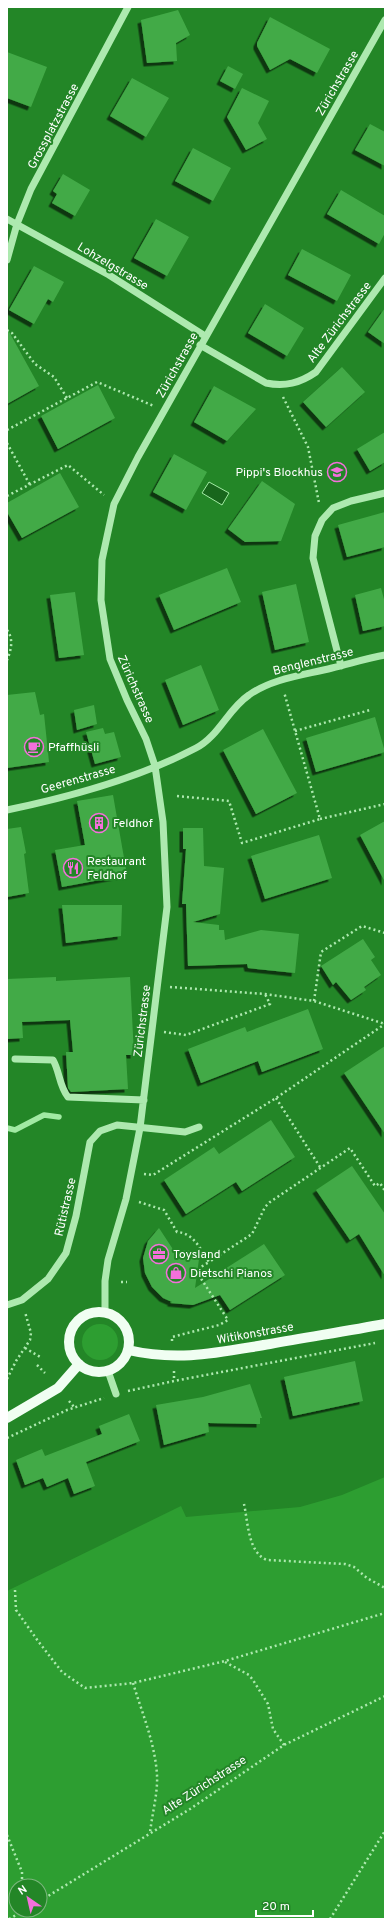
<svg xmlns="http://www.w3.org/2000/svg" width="392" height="1926" font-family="Overpass,sans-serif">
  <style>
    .green { fill: #2d9e31; fill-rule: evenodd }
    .water { fill: #18661c; stroke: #a1eaa3 }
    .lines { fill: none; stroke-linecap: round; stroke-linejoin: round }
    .stream { stroke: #a1eaa3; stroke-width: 5.5 }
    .building { fill: #43aa47; filter: url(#shadow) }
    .path { stroke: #ade9af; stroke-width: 2.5; stroke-dasharray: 2 3; stroke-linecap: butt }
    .minor { stroke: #ade9af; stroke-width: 7 }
    .major { stroke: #f0fef2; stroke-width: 10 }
    .labels { text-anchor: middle; stroke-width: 4; stroke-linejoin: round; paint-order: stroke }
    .street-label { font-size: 12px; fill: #fff; stroke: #238627 }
    .poi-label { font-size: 12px; fill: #fff; stroke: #238627; text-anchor: start }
  </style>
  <defs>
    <filter id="shadow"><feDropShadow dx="-3.5" dy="3.5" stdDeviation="0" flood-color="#0009"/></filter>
  </defs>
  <rect width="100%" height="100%" fill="#238627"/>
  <path class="green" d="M82 1342a18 18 0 1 1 36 0a18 18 0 1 1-36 0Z
    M385 1477V1919H7V1591L181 1506 186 1517 300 1507 342 1495ZM16 1886H40V1910H16Z"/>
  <path class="water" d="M209 482 229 493 222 505 202 493Z"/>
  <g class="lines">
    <path class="stream" d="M7 1128 15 1130 44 1115 59 1117"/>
  </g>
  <path class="building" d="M178 10 190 35 176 43 177 61 147 63 141 20Z
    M270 17 330 49 317 73 290 59 270 70 257 46V43Z
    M7 52 47 67 31 107 7 98Z
    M228 66 243 74 235 89 220 81Z
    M132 78 169 98 146 137 110 116Z
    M242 88 269 101 258 123 267 139 246 150 227 117Z
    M370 124 385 132V166L355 150Z
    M193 148 231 168 213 201 175 181Z
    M63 174 90 190 75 216 52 203 57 194 53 191Z
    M341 190 385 216V233L379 244 327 214Z
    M156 219 189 237 167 276 134 258Z
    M302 249 351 275 337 301 288 275Z
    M34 266 64 282 53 302 48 299 34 324 9 310Z
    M265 304 304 328 287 356 248 333Z
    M385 308V344L368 332Z
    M7 328 39 386 7 404Z
    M342 367 365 392 326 427 303 402Z
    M98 385 115 418 58 449 41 416Z
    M214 386 256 409 227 441 194 422Z
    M385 432V462L370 471 357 449Z
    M174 454 207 472 186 510 153 492Z
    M60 473 79 507 22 538 7 512V503Z
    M262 481 295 504 281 541 245 542 228 529Z
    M385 512V547L347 557 338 525Z
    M227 568 241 602 174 630 159 595Z
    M296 584 309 642 275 650 262 592Z
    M381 588 385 603V626L363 631 355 595Z
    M75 592 84 655 59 658 50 595Z
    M201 665 219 710 183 725 165 680Z
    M35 692 40 715 44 714 49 762 7 768V695Z
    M94 705 97 724 77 730 74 710Z
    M375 717 385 752 316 772 306 738Z
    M103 728 105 734 114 732 121 757 95 764 86 732Z
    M263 729 297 793 256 814 223 750Z
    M113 795 127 875 62 887 55 850 85 845 77 801Z
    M385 821V882L360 835Z
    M21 827 26 853 24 854 29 893 7 897V829Z
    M183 828H203L204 866 224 868 220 914 193 922 219 925V930H224L225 940 261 930 299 934 295 973 248 968 247 964 188 966 186 904H182L186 849H183Z
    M319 835 332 878 265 899 251 856Z
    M62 905H122L121 936 66 943Z
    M363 939 375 957 371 960 381 975 364 987 366 990 351 1000 336 982 333 985 321 966Z
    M56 977V981L130 977 134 1055H126L128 1089 71 1092 68 1088 66 1052H73L70 1020 22 1022 23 1038 7 1039V979Z
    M308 1009 323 1049 262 1072 258 1061 201 1083 188 1049 245 1027 247 1032Z
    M385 1046V1134L344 1073Z
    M271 1120 295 1157 242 1191 236 1182 186 1214 164 1180 214 1147 219 1154Z
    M352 1166 385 1214V1276L359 1234 350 1240 316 1190Z
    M159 1228 176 1254 184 1250 193 1251 199 1259 195 1288 264 1244 285 1275 230 1310 220 1295 193 1305 170 1303 172 1302 163 1298 152 1287 145 1273 143 1258 148 1241Z
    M355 1361 363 1401 293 1416 284 1377Z
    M250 1384 262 1418H260V1424L208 1423 209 1432 164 1445 156 1405 203 1397Z
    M129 1414 140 1441 86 1462 95 1486 74 1494 68 1478 47 1487 43 1478 25 1485 16 1460 42 1449 45 1456 102 1434 99 1426Z"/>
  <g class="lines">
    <path class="path" d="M7 330 12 333 35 364 54 377 67 398
      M283 397 308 447 319 503
      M7 430 97 382 154 406
      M7 443 30 485
      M7 496 68 465 104 495
      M7 630C14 639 11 651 7 660
      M295 731 370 710
      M177 796 229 801 242 843 320 819 284 692
      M320 819 385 804
      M170 987 265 994 314 1001 385 1024
      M314 1001 321 952 362 926 385 933
      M164 1032 186 1035 270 1004 265 994
      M276 1098 320 1167
      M144 1174 153 1175 276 1098 385 1024
      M139 1202 164 1210 177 1232C194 1233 200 1249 209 1262L252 1234 265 1207 270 1202 350 1148 375 1186 380 1183 385 1191
      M121 1282H127
      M172 1341V1337L219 1325 228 1320 200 1277 201 1267 209 1262
      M25 1348 42 1358
      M37 1365 45 1373
      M174 1371V1380
      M7 1379 16 1361 30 1340 31 1333 25 1312
      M128 1391 174 1381 375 1343
      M69 1401 74 1407
      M7 1438 67 1410 104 1398
      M244 1504C248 1522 248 1553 267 1560L345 1564 354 1567 367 1578 385 1588
      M15 1590 16 1610 38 1641 62 1672 85 1688 133 1683 225 1661 385 1613
      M225 1662 249 1675 253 1680 268 1704 273 1729 284 1745
      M133 1683C142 1713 155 1743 157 1775 158 1793 152 1814 150 1833
      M7 1835 22 1872V1886
      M40 1901 190 1809 284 1745 385 1696
      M9 1919 25 1910
      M330 1919 385 1831"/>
    <path class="minor" d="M7 219 109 275 205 336
      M7 260 17 224 31 189 128 7
      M200 345 266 383C285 387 300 383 316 372L385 278
      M341 666 313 558 315 536 322 520 333 508 351 501 385 493
      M7 810C70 797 139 778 196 748 219 736 228 709 249 695 273 678 305 675 332 668 349 664 367 658 385 655
      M15 1059 53 1060C60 1072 59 1086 68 1097L144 1100
      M7 1305 22 1300 48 1279 66 1253 76 1216 90 1142 100 1131 117 1125 185 1132 199 1127
      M105 1312V1281L108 1260 126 1199 140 1128 167 907 163 822 155 766 146 739 127 700 110 659 101 600 102 560 114 504 138 457 385 20
      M108 1371 116 1394"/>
    <path class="major" d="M69 1342a30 30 0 1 1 60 0a30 30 0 1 1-60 0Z
      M128 1350C180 1362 220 1352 270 1344 309 1337 347 1331 385 1324
      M7 1418 58 1388 79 1364"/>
  </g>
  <defs>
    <symbol id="school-ring" viewBox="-11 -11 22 22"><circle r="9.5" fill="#238627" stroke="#f470db" stroke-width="1.5"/><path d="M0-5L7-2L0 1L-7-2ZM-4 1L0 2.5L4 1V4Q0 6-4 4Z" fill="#f470db"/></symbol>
    <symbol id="cafe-ring" viewBox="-11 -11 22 22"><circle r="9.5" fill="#238627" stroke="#f470db" stroke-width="1.5"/><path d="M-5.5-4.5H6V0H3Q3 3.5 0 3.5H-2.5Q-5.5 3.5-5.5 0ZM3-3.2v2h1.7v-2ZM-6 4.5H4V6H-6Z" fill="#f470db"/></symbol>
    <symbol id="building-ring" viewBox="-11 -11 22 22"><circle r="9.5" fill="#238627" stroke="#f470db" stroke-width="1.5"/><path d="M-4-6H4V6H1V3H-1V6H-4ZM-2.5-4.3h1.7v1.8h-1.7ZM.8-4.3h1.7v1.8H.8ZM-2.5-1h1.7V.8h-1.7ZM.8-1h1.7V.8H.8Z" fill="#f470db"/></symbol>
    <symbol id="restaurant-ring" viewBox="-11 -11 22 22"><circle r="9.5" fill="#238627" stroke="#f470db" stroke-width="1.5"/><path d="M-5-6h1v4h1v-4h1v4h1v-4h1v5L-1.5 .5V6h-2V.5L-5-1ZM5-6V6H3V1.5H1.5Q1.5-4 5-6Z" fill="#f470db"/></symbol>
    <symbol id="office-ring" viewBox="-11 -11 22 22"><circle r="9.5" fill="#238627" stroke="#f470db" stroke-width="1.5"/><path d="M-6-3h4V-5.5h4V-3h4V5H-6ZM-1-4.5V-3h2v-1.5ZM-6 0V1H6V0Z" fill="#f470db"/></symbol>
    <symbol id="shop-ring" viewBox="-11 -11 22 22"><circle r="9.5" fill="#238627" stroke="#f470db" stroke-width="1.5"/><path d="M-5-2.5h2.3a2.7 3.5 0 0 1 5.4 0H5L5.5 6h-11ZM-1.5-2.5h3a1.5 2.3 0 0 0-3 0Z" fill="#f470db"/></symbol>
  </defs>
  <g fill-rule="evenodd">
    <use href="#school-ring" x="326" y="461" width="22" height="22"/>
    <use href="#cafe-ring" x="23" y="736" width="22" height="22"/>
    <use href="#building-ring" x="88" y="812" width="22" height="22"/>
    <use href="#restaurant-ring" x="62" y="857" width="22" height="22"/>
    <use href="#office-ring" x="148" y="1243" width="22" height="22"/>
    <use href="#shop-ring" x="165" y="1262" width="22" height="22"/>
  </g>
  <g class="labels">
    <g class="street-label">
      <text transform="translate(337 83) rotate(-60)" y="4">Zürichstrasse</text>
      <text transform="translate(53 126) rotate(-62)" y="4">Grossplatzstrasse</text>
      <text transform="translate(113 266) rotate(31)" y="4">Lohzelgstrasse</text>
      <text transform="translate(339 322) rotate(-53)" y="4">Alte Zürichstrasse</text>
      <text transform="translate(177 365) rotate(-61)" y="4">Zürichstrasse</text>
      <text transform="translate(313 661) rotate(-14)" y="4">Benglenstrasse</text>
      <text transform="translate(136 689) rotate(66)" y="4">Zürichstrasse</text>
      <text transform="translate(78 779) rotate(-16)" y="4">Geerenstrasse</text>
      <text transform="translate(142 1021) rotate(-83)" y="4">Zürichstrasse</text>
      <text transform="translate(65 1207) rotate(-77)" y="4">Rütistrasse</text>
      <text transform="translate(255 1333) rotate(-10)" y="4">Witikonstrasse</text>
      <text transform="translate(204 1785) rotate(-33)" y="4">Alte Zürichstrasse</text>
    </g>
    <g class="poi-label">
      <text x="323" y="476" text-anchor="end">Pippi's Blockhus</text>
      <text x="48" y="751">Pfaffhüsli</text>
      <text x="113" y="827">Feldhof</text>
      <text x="87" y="865">Restaurant<tspan x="87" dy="14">Feldhof</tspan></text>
      <text x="173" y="1258">Toysland</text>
      <text x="190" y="1277">Dietschi Pianos</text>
    </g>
  </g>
  <rect width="392" height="1926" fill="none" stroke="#ffffff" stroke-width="16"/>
  <g transform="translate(28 1898) rotate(326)"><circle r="19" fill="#238627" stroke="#7bb67d"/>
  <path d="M0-3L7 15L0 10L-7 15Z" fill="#f470db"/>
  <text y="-6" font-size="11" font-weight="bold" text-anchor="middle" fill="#ffffff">N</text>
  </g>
  <path d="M256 1910v6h57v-6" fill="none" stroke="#ffffff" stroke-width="2"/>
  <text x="262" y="1910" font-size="12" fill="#ffffff" stroke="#238627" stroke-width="3" paint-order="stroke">20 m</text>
</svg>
